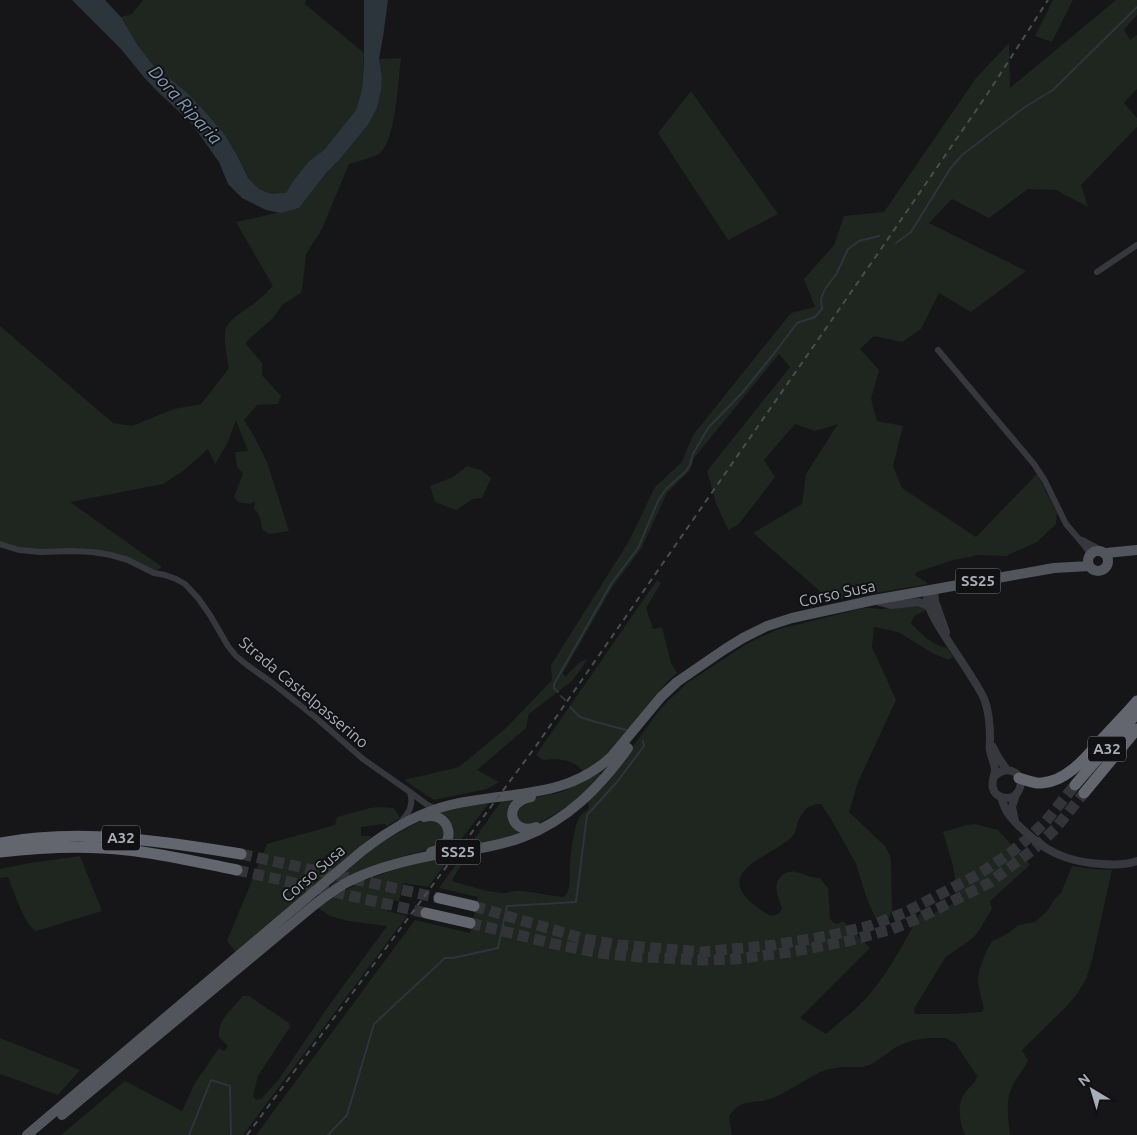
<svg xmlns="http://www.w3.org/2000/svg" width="1137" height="1135" font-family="Ubuntu,sans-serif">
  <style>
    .green { fill: #1e261f }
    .water { fill: #2c353c }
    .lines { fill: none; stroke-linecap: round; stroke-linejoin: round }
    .stream { stroke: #2c353c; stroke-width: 2 }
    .motorway-tunnel { stroke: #333438; stroke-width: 11; stroke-dasharray: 11 5.5; stroke-linecap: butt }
    .minor { stroke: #37383d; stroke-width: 6 }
    .tertiary { stroke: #37383d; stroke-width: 8 }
    .primary { stroke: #53555c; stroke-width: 10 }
    .motorway { stroke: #63666e; stroke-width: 11 }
    .rail { stroke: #4a4c52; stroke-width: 2; stroke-dasharray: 6 5; stroke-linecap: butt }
    .labels { text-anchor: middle; stroke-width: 4; stroke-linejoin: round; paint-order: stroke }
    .shield { fill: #111113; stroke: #7b7e86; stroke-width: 1 }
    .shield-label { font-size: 15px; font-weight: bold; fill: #a8adb8 }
    .street-label { font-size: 16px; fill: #a8adb8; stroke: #111113 }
    .water-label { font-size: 18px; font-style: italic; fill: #7f9bb3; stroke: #111113 }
  </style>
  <rect width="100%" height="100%" fill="#161618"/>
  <path class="green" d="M143 0H306L305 4 364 53 362 89 356 110 324 150 309 161 294 180 286 194H271L259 189 248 178 237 155 225 135 207 114 169 78 156 69 137 44 121 17 132 14Z
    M1053 0H1073L1052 42 1035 36Z
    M1116 0H1137V15L1124 30 1130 40 1137 35V89L1124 103 1137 118V127L1081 185 1088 207 1056 190 1028 189 989 218 952 199 929 223 1026 271 971 312 939 293 921 329 902 342 874 336 860 349 879 370 871 399 877 421 903 426 893 466 902 488 976 537 1037 474 1057 513 1056 524 1037 542 1006 556 978 555 950 561 917 572 915 575C919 579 924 579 928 584L840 599 822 593 753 533 802 504 806 474 838 424 815 431 795 424 764 460 775 477 739 524 728 530 716 503 707 471 790 367 779 354 694 458 690 470 667 493 641 549 613 586 563 673 565 677 580 662 588 659 572 681 529 714 526 728 477 770 499 782 487 789 434 800 404 780 459 767 507 727 552 680 551 665 629 541 655 487 682 462 693 435 791 313 815 307 804 279 834 245 844 216 884 212 976 78 1009 43 1010 88Z
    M401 58C398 80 396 141 379 154 374 157 356 162 349 164L322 229 306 254 303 282 301 293 283 304 273 318 247 341 246 344 262 363V375L281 396 278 404 257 405 244 420 254 436 267 462 289 531 270 534 262 530C261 520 260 515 254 508L255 501 250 504 238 502 234 497 243 473 237 467 235 452 248 451 236 420 227 444 215 464 208 449 183 471 163 484 70 502 162 567 154 573 107 553 42 552 0 543V326L113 423 132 426 174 409 201 404 229 368C227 356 224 344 225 332 227 318 252 307 262 297 266 294 269 289 273 286L236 222 299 208 327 172 340 159 368 125 377 108 382 77 379 59Z
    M691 91 778 214 728 240 658 133Z
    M467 466 481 470 491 478 482 498 473 499 456 510 435 502 430 486 453 477Z
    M657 580 661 583 646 608 653 629 662 627 671 663 677 673 667 682 649 703 633 724 611 752 584 773C575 759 558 758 543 760L536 755Z
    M919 604 927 610 914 616 911 624 926 638 937 645 947 648 953 657 949 660 934 654 898 632 874 627 872 647 896 700 858 782 849 812 886 847 891 859 892 910 887 923 882 924 875 917 867 899 856 864 831 819 821 804C808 804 803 810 798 822 796 827 796 832 793 836 772 857 712 870 754 905 759 909 765 912 771 916 777 915 780 914 782 908 778 896 771 883 784 874 788 872 792 871 796 872 804 874 811 878 820 878L828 888 830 919 833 922 837 924 843 921 870 948 800 1018 826 1034C842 1020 861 1006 874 989 893 965 906 938 921 912L932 914 958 901 953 866 943 832 967 825 974 824 998 830 1030 865 990 901 992 909C986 917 983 926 977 933 969 944 955 949 945 958L915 1007 914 1011 915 1014H954L982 1012 984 1008 980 994 978 981 979 971 985 954 992 941 1005 935 1019 925 1035 922 1047 911 1054 900 1061 893 1072 866 1092 869 1112 870 1092 960 1086 979 1077 994 1066 1007 1022 1050 1028 1061C1022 1072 1011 1084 1009 1096 1006 1108 1009 1123 1010 1135H965C960 1123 957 1108 963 1096 967 1088 976 1084 977 1076L955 1043 945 1038H927L910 1041 896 1047 872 1064 863 1067H842L829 1069 820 1072C805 1080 789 1091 773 1098 755 1105 741 1096 729 1117L732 1135H256L415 920 470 933 478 897 439 888 459 860 463 862 452 880 453 882C469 885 485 892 502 893 508 893 515 890 521 891 536 892 549 896 564 897 572 889 569 873 570 863 571 852 574 825 580 816 582 813 586 811 589 808L588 801 604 786 658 712 668 701 687 683 748 643 776 630 863 608H870L882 609Z
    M598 772 601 775 595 784 568 806 534 826 520 824 515 809 529 799 562 792Z
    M519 798 510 808 527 832 468 848 502 800Z
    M489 803 454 849 441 851 450 838 433 814 446 810Z
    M380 807 394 808 400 818 387 826 385 824 361 827V836H370L371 837 236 952 227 941 267 844 335 825 337 817 370 808Z
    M429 819 444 826 445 838 431 849 407 855 391 860 330 887 334 880 375 846 420 821Z
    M80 856 102 911 36 931C25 926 13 889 8 877L0 878V869L30 863Z
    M451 856 428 887 403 883 399 901 389 900 387 911 407 916 243 1135H61L125 1081 182 1111 195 1083 219 1048 224 1051 228 1046 219 1037C217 1020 232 1009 243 996H249L289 1023 290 1027 258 1076 253 1096 256 1100 261 1099 279 1079 330 1004 387 926 348 921 330 916 318 908C357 878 404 865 451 856Z
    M0 1038 80 1070 58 1095 0 1074Z"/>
  <path class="water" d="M72 0H105L121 17 137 44 156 69 169 78 187 93 207 114 225 135 237 155 248 178 259 189 271 194 286 193 294 180 309 161 324 150 356 110 362 89 364 63V0H388L383 37 379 59 382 77 381 90 377 108 368 125 340 159 327 172 299 208 281 213 266 210 242 198 228 184 219 162 192 124 156 90 142 75 121 49Z"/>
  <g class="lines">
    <path class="stream" d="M896 243 911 232 950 169 962 155 1025 107 1053 90 1137 7
      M558 692 554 688V684L611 584 638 548 658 501 666 489 685 472 690 465 693 454 708 428 742 393 776 351 797 323 815 317 822 309 821 299 825 289 837 273 848 249 859 241 879 236
      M561 696 565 700
      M570 707 580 717 596 722 626 730
      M189 1135 211 1080 230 1086 231 1135
      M328 1135 347 1115 374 1024 445 958H453L498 948 507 906 576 902 587 815 617 782 644 746 643 741"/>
    <path class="motorway-tunnel" d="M241 854 439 898
      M237 870 426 913
      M474 906 584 939 619 945 702 952 774 945 828 936 869 926 904 913 979 874 1010 853 1026 840 1046 821 1075 785
      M470 923 559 945 600 953 640 957 705 960 735 959 790 952 848 941 892 929 919 918 989 883 1035 848 1055 829 1084 793"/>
    <path class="minor" d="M1097 272 1137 245
      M938 350 1034 464 1045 481 1066 524 1084 545 1090 554
      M1082 540 1101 550
      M0 544 19 550 30 551 40 552 71 551 93 552 111 555 128 560 154 573 165 575 176 579 185 584 198 598 210 615 228 646 236 656 247 665 271 682 315 717 363 759 410 792
      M400 823C409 812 414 806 410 792L426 804 436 809"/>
    <path class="tertiary" d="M934 589C932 592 928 595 927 598 924 613 978 680 985 701 989 713 990 727 990 739 990 743 989 747 990 750 991 757 994 762 995 769 995 776 991 781 993 788 994 794 1000 798 1007 798 1012 798 1017 795 1019 790 1027 774 1006 763 995 776
      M934 589 935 601 946 632
      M876 601 891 605 919 602 928 606
      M993 747 998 757 1007 770
      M1001 797C1005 810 1008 815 1017 824 1043 850 1064 862 1102 864 1114 865 1126 865 1137 861
      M1015 821 1012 807 1016 794"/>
    <path class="primary" d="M1088 561a10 10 0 1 1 20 0a10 10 0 1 1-20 0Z
      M1106 553 1137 550
      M531 797C499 803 513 837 536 827
      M424 817C451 810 459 847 431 852
      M62 1115 301 916C315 904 329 893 344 884 371 869 403 861 434 855 464 850 494 848 523 837 568 820 600 787 628 748
      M27 1135 362 851C389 830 417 813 450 805 508 791 566 800 612 756L661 697 677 682 725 649 743 638 767 626 792 618 874 600 1054 568 1089 566"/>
    <path class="motorway" d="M1019 778C1026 780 1034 784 1042 783 1068 781 1087 756 1103 738 1114 726 1126 714 1137 701
      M1075 785 1137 713
      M1084 793 1137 729
      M0 843C80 828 162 841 241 854
      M0 852C42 847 85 845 127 850 164 854 201 863 237 870
      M439 898 474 906
      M426 913 470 923"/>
    <path class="rail" d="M247 1135 536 746 881 249 988 93 1048 0"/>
  </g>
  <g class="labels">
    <g class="shield">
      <rect x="955.5" y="568.5" width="45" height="25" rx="4"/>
      <rect x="1088" y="736.5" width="38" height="25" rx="4"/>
      <rect x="102" y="825.5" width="38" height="25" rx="4"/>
      <rect x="435.5" y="839.5" width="45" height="25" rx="4"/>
    </g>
    <g class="shield-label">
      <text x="978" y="586">SS25</text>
      <text x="1107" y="754">A32</text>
      <text x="121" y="843">A32</text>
      <text x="458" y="857">SS25</text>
    </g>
    <g class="street-label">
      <text transform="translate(837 593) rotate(-12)" y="6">Corso Susa</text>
      <text transform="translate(304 692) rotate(40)" y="6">Strada Castelpasserino</text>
      <text transform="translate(313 873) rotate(-41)" y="6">Corso Susa</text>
    </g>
    <g class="water-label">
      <text transform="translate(185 105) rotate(48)" y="6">Dora Riparia</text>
    </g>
  </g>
  <g transform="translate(1092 1090) rotate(322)" stroke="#111113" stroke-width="4" paint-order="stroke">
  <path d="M0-4L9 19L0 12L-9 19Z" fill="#a8adb8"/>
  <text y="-8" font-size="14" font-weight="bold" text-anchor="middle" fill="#a8adb8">N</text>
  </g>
</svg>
